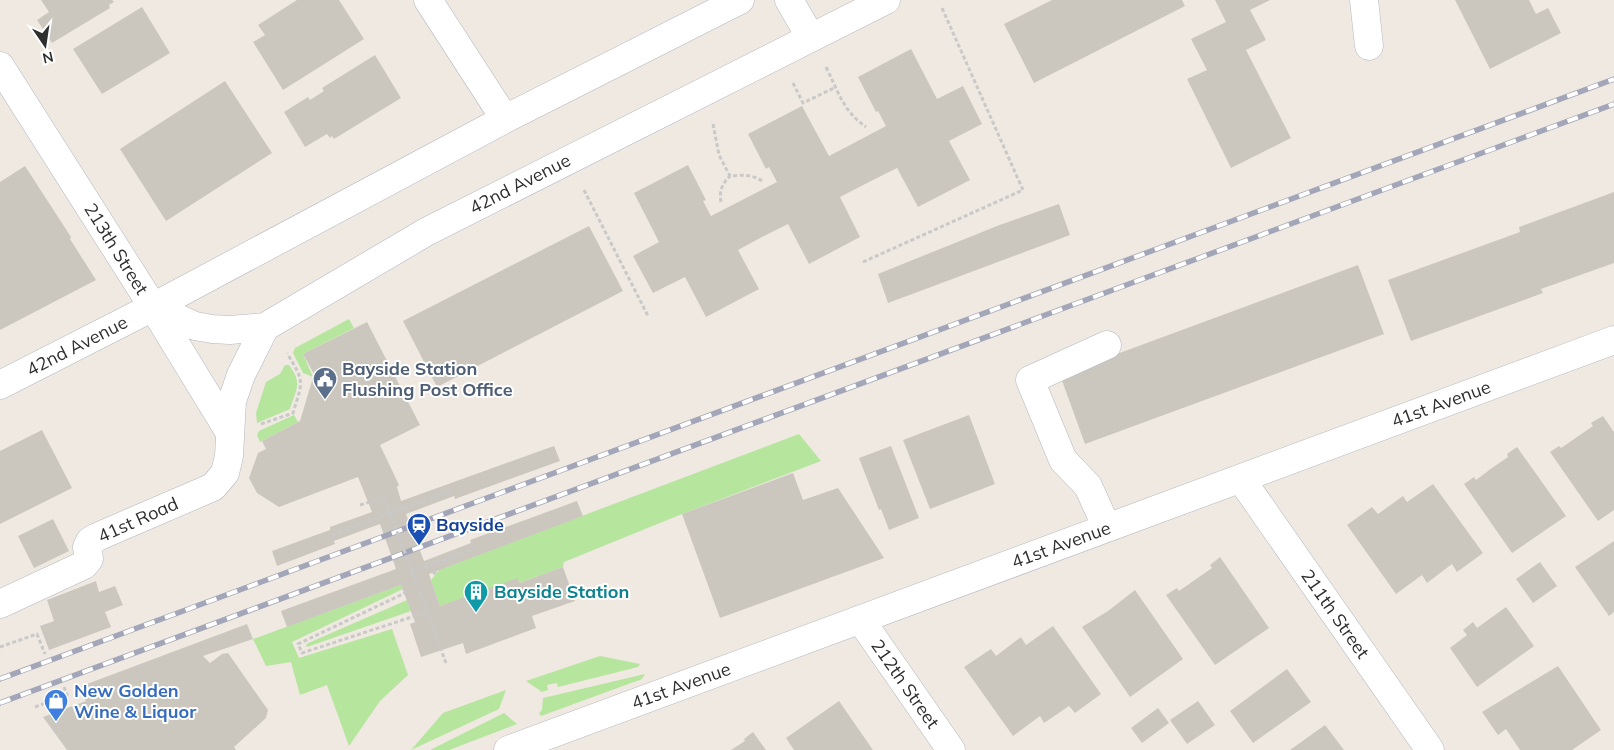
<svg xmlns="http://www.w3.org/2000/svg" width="1614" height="750" font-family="Mulish,sans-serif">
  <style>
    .green { fill: #b6e59e }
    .building { fill: #cbc7bf }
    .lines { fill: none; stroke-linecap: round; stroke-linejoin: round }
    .minor-casing { stroke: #b4b7c1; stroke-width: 29 }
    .path { stroke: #c9c9c9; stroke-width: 3; stroke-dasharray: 4 2.5; stroke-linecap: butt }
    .minor { stroke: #fff; stroke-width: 28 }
    .rail-casing { stroke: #a3a6b8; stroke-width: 5.5 }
    .rail { stroke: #fff; stroke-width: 4; stroke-dasharray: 11; stroke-linecap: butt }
    .path-bridge { stroke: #c9c9c9; stroke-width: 3; stroke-dasharray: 4 2.5; stroke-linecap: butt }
    .labels { text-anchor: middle; stroke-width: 4; stroke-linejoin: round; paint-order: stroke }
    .street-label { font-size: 18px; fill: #2e2e2e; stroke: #fff }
    .service-label { font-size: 18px; font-weight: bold; fill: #4e5e75; stroke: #fff; text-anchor: start }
    .transit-label { font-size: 18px; font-weight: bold; fill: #164399; stroke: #fff; text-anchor: start }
    .culture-label { font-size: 18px; font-weight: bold; fill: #0d838f; stroke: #fff; text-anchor: start }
    .shop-label { font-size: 18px; font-weight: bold; fill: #366cbe; stroke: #fff; text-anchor: start }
  </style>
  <rect width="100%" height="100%" fill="#efe9e1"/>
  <path class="green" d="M349 319 354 328 303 354 313 377 303 373 293 353 295 348Z
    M285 365H289C303 384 296 389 290 409L257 423 256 413 266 382 280 374Z
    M294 415 298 422 260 442 257 435 259 431Z
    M799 434 821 461 682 514 564 562 563 567 519 583 518 579 440 606 431 580 439 570Z
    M401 585 403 589 292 642 299 658 392 629 408 675 380 701 349 746 327 685 300 695 291 662 266 666 253 639Z
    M407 600 411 611 307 647 306 644Z
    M600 656 640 664 638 667 558 687 557 683 547 685 548 690 542 692 526 681Z
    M645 674 642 679 541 716 539 713 542 710 543 698Z
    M506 690 499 709 411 750 443 713Z
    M504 713 517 724 449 750H430Z"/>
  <path class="building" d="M41 0H112L114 2 109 5 110 8 52 43 37 20 49 12Z
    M297 0H339L364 39 283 90 253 42 265 35 258 25Z
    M1052 0H1182L1185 6 1034 83 1004 24Z
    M1215 0H1270L1250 10 1266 40 1246 50 1291 138 1231 168 1187 79 1207 70 1191 39 1226 22Z
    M1455 0H1529L1536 14 1548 8 1561 33 1490 69Z
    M142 7 170 53 102 94 73 49Z
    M911 49 937 99 963 86 982 124 949 141 970 180 918 207 897 168 871 181 840 197 860 237 809 264 788 224 762 237 738 250 759 289 706 317 685 277 653 293 633 256 659 242 634 193 688 165 706 200 703 201 711 216 777 182 769 167 766 169 748 134 802 106 829 156 852 144 886 126 878 111 876 112 858 77Z
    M375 55 401 98 334 139 332 136 330 138 327 134 305 147 284 112 308 97 310 100 324 91 322 88Z
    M225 81 272 153 166 221 120 149Z
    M25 166 71 237 70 239 96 280 0 330V182Z
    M1614 192V263L1541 289 1543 293 1411 341 1388 280 1520 232 1519 227Z
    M1059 204 1070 235 888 303 878 274 997 226Z
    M589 226 623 291 437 387 403 321Z
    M1358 265 1384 334 1085 444 1060 375Z
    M367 322 420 425 380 445 399 485 397 487 401 501 554 446 560 461 455 499 454 496 406 514 424 561 471 543 470 540 577 501 583 516 429 574 440 606 518 578 519 583 563 567 575 601 532 616 536 628 466 654 463 643 421 657 410 624 415 622 401 585 287 627 281 611 396 569 380 524 334 541 335 544 277 566 272 551 330 530V527L372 512 358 477 279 507 257 493 249 478 258 453 266 449 262 441 300 421 314 374 303 354Z
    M969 415 995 484 930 509 903 440Z
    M1603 416 1614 432V510L1598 521 1550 452 1559 446 1561 448 1593 426 1591 423Z
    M42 430 72 488 0 524V451Z
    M891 446 919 518 889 530 881 509 879 510 859 458Z
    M1517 447 1566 516 1512 553 1464 484 1474 477 1476 480 1492 468 1508 457 1507 454Z
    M793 473 803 500 838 488 884 558 720 618 682 514Z
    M1433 484 1483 553 1457 572 1452 564 1427 583 1422 575 1396 594 1347 525 1372 507 1378 514 1403 496 1407 502Z
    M53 519 69 551 34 568 18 536Z
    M1614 541V612L1609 616 1575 567Z
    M1220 557 1269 628 1215 665 1166 595 1177 588 1179 591 1212 568 1210 565Z
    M1540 562 1557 586 1533 603 1516 579Z
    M96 581 99 592 115 586 123 605 105 612 111 627 49 650 40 626 54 621 47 600Z
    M1135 590 1183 659 1130 697 1082 627 1108 611Z
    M1506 607 1534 646 1477 687 1450 648 1467 635 1463 630 1473 622 1477 628Z
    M247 624 253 639 203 656 210 663 222 654 228 653 268 710 266 718 234 747 236 750H67L43 717 86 701 79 687Z
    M1053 626 1101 694 1075 713 1069 706 1044 723 1040 716 1013 736 964 667 991 649 996 656 1021 637 1026 645Z
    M1558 666 1601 730 1572 750H1520L1506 729 1498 735 1482 712Z
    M1287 669 1311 702 1253 743 1230 711Z
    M839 701 873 750H794L786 738Z
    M1198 701 1215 725 1187 744 1170 720Z
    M1158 708 1169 723 1142 743 1131 728Z
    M1325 725 1344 750H1290Z
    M753 732 766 750H731L745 741 744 739Z"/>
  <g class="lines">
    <defs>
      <path id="minor" d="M428 0 505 119
        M789 0 811 38
        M1364 0 1369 46
        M0 66 153 307 230 433
        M153 307 195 326 212 329 230 330 265 327 426 232 886 0
        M1107 345 1030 380 1063 460 1088 486 1107 528
        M0 385 153 307 505 119 740 0
        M1241 479 1430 750
        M0 604 84 565 89 559 87 547 90 541 97 537 213 487 225 473 229 456 232 401 241 375 265 327
        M860 619 951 750
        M508 750 1614 340"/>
    </defs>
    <use href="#minor" class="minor-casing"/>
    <path class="path" d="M826 67C838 91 843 111 866 127
      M793 83 803 103 836 87
      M713 124 719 155 730 176C741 175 752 174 762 181
      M584 190 648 316
      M721 202C719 191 722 184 730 176
      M863 262 1023 190 942 8
      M261 424 293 413C303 380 305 383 287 353
      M360 505 384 498 390 513
      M332 535 452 490
      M433 574 437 571
      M407 592 298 644 302 653 427 612
      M0 647 37 634 45 654
      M446 663 412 571 474 549
      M35 707 67 695 64 687"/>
    <use href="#minor" class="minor"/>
    <defs>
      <path id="rail" d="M0 679 1614 79
        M0 703 1614 104"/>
    </defs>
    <use href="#rail" class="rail-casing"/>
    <use href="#rail" class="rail"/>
    <path class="path-bridge" d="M390 513 412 571"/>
  </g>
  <defs>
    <symbol id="civic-pin" viewBox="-11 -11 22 30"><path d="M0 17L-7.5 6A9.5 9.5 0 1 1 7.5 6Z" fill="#5c6f8a" stroke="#fff"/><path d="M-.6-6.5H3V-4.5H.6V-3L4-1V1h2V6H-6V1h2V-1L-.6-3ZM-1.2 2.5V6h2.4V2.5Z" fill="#fff"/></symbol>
    <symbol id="station-pin" viewBox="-11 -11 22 30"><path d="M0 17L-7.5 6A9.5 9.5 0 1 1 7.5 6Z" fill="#1a4fb4" stroke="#fff"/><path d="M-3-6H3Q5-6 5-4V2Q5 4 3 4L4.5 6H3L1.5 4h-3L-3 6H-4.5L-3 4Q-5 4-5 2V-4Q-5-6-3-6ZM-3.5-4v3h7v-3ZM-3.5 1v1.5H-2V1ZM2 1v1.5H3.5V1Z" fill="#fff"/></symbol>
    <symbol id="building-pin" viewBox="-11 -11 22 30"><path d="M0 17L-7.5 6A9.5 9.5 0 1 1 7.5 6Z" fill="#0f9aa8" stroke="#fff"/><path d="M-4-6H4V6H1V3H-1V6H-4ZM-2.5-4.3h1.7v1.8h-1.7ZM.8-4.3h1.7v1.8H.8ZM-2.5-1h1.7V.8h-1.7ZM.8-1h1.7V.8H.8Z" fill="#fff"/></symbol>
    <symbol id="shop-pin" viewBox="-11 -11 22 30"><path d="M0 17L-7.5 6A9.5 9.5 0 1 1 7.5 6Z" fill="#3f7fe0" stroke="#fff"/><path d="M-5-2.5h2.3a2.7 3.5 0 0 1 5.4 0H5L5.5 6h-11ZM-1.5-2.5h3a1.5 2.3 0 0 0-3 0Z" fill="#fff"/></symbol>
  </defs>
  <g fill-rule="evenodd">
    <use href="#civic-pin" x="311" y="365" width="28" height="38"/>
    <use href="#station-pin" x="405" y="511" width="28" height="38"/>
    <use href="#building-pin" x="462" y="578" width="28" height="38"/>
    <use href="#shop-pin" x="42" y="687" width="28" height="38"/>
  </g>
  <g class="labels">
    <g class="street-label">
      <text transform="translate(520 184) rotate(-27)" y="6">42nd Avenue</text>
      <text transform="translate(116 249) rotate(58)" y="6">213th Street</text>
      <text transform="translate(77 346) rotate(-27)" y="6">42nd Avenue</text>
      <text transform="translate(1441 404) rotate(-20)" y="6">41st Avenue</text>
      <text transform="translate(138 520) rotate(-24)" y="6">41st Road</text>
      <text transform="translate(1061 545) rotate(-20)" y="6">41st Avenue</text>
      <text transform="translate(1335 614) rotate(55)" y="6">211th Street</text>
      <text transform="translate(905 684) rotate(55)" y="6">212th Street</text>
      <text transform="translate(681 686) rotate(-20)" y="6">41st Avenue</text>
    </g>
    <g class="service-label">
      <text x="342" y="375">Bayside Station<tspan x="342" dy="21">Flushing Post Office</tspan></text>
    </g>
    <g class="transit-label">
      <text x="436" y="531">Bayside</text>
    </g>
    <g class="culture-label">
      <text x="494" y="598">Bayside Station</text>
    </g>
    <g class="shop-label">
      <text x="74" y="697">New Golden<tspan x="74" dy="21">Wine &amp; Liquor</tspan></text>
    </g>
  </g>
  <g transform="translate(45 45) rotate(167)" stroke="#ffffff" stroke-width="4" paint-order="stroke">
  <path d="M0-4L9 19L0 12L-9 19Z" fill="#2e2e2e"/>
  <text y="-8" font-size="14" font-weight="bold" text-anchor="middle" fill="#2e2e2e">N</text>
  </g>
</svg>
